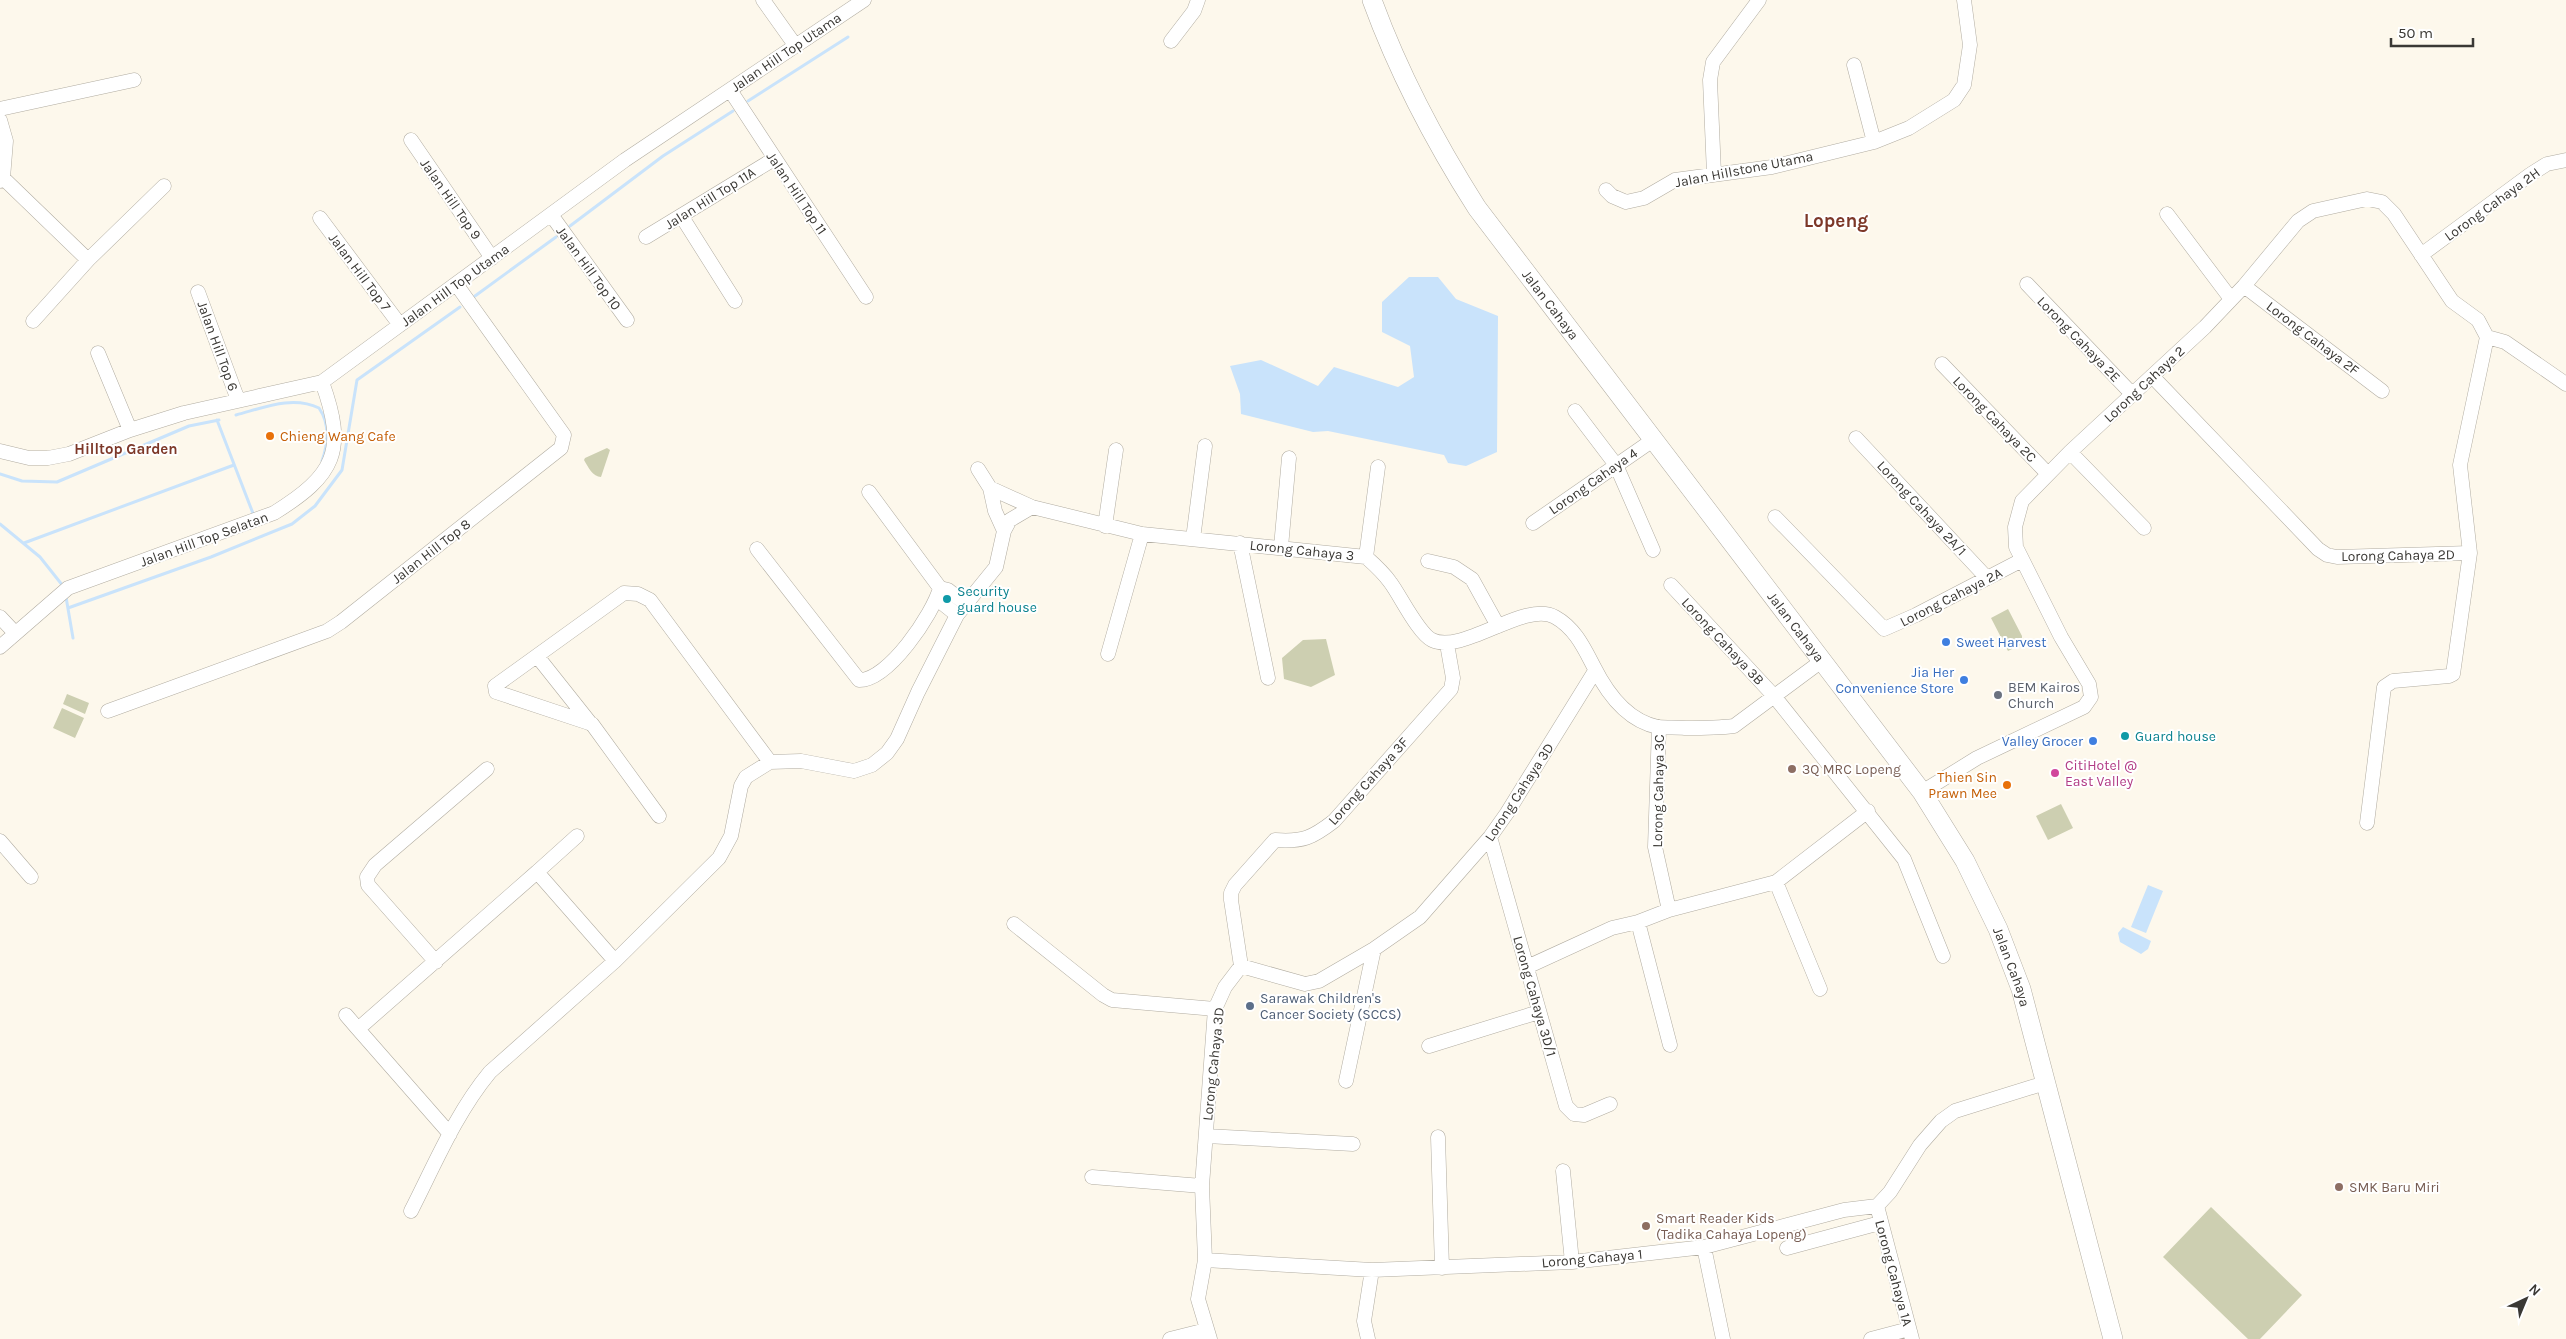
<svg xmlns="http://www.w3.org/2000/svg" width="2566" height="1339" font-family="Karla,sans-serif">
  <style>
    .green { fill: #cdcfb1 }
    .water { fill: #c9e3fb }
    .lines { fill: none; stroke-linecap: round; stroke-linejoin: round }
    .stream { stroke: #c9e3fb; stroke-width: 3 }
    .street-casing { stroke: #b1aca1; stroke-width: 15 }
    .secondary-casing { stroke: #b1aca1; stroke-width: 20 }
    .street { stroke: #fff; stroke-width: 14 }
    .secondary { stroke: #fff; stroke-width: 19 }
    .food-dot { fill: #e8710a; stroke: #fff; stroke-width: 2 }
    .culture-dot { fill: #0f9aa8; stroke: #fff; stroke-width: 2 }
    .shop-dot { fill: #3f7fe0; stroke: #fff; stroke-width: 2 }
    .worship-dot { fill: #6b7280; stroke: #fff; stroke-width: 2 }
    .education-dot { fill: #8d6e63; stroke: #fff; stroke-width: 2 }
    .hotel-dot { fill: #d1479c; stroke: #fff; stroke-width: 2 }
    .service-dot { fill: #5c6f8a; stroke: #fff; stroke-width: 2 }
    .labels { text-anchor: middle; stroke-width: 4; stroke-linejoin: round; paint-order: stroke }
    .street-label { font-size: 14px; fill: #3a3834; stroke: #fff }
    .food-label { font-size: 14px; fill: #c56008; stroke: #fff; text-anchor: start }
    .culture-label { font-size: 14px; fill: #0d838f; stroke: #fff; text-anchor: start }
    .shop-label { font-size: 14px; fill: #366cbe; stroke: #fff; text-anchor: end }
    .worship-label { font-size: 14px; fill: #5b616d; stroke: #fff; text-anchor: start }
    .hotel-label { font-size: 14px; fill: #b23c85; stroke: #fff; text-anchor: start }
    .education-label { font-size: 14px; fill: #785e54; stroke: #fff; text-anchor: start }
    .service-label { font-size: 14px; fill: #4e5e75; stroke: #fff; text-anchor: start }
    .neighbourhood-label { font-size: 15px; font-weight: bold; fill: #7d3829; stroke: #fff }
    .district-label { font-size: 19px; font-weight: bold; fill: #7d3829; stroke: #fff }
  </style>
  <rect width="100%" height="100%" fill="#fdf8ec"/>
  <path class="green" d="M607 448 610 450 601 477C593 477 588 467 584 460L585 458Z
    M2008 609 2022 636V644L2008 651 1991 618Z
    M1326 639 1335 675 1311 687 1284 679 1282 658 1303 640Z
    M67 694 89 703 85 714 63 704Z
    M62 708 84 718 75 738 53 728Z
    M2061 804 2073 828 2048 840 2036 816Z
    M2211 1207 2302 1295 2260 1339H2248L2163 1257Z"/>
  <path class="water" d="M1409 277H1438L1456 299 1498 316 1497 452 1466 466 1448 463 1444 455 1328 431 1313 432 1241 414 1240 394 1230 366 1261 360 1318 386 1334 367 1398 387 1414 377 1410 346 1382 332V302Z
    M2148 885 2163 891 2146 933 2131 927Z
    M2123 927 2151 941 2148 949 2141 954 2120 942 2118 933Z"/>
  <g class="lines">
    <path class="stream" d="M748 101 848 37
      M570 226 663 156 733 111
      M475 296 556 237
      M236 415C263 408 292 395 319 408 330 424 328 444 322 461
      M217 420 254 516H252
      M0 474 22 481 57 482 189 426 219 420
      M0 524 40 557 63 586
      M24 543 234 465
      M66 597 73 638
      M68 608 211 557 292 524 315 506 342 470 357 380 460 307"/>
    <defs>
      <path id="street" d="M763 0 795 45
        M1171 41 1194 11 1198 0
        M1854 65 1874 142
        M730 90 866 297
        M0 109 134 80
        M0 120 6 141 3 178 0 181
        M411 140 492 258
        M1714 174 1710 80 1713 62 1759 0
        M3 178 88 260
        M1606 190 1612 196 1626 202 1644 198 1675 180 1772 167 1874 142 1909 128 1954 100 1964 85 1970 45 1964 0
        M2167 214 2231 299
        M552 216 627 320
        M682 217 735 301
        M320 218 400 325
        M646 237 774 159
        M2421 255 2531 174 2547 164 2566 160
        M2027 284 2132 394
        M2244 286 2382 391
        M198 292 238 400
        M33 321 88 260 164 186
        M98 353 130 430
        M1942 364 2048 474
        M2152 376 2318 549 2327 555 2337 557 2470 553 2460 465 2487 337
        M1575 411 1616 465 1653 550
        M1856 438 1987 578
        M0 451 29 458H48L69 454 130 430 184 413 322 382 625 160 864 0
        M2070 452 2144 528
        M978 469 990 488 1032 507 1142 534 1366 557C1375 565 1383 572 1390 582 1400 595 1418 633 1432 640 1463 655 1525 600 1555 617 1575 628 1584 648 1594 667 1607 693 1628 721 1658 727 1667 728 1677 727 1685 728 1702 728 1718 728 1734 726L1823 660
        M990 488 995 511 1004 531
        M1775 517 1884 629 1916 615 2022 560
        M1533 523 1653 440
        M1105 526 1116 450
        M1193 539 1205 446
        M1240 543 1268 678
        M1281 547 1289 458
        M757 549 859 680C888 681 933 614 940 588L869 492
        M1366 557 1378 467
        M1428 561 1454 567 1472 579 1498 626
        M1671 585 1774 696 1904 859 1943 956
        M940 588 948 590 966 604
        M937 599 957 615
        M0 617 15 633
        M0 647 68 588 274 513C335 475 347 451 322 382
        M1108 654 1142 534
        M537 656 591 724
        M108 711 327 631 341 622 561 448 564 435 456 284
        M1922 792 1977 758 2084 707 2091 697 2089 684 2061 637 2016 547 2015 527 2022 501 2070 452 2205 327 2244 286 2298 221 2313 211 2367 199 2382 202 2394 214 2452 301 2478 320 2487 337 2505 342 2566 384
        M659 816 592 724 496 692 495 686 624 593 638 594 650 600 770 762 801 761 854 771 872 765 887 753 897 739 918 692 957 615 996 567 1004 531 1010 520 1032 507
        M2367 823 2384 687 2393 681 2449 676 2453 674 2470 553
        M1490 837 1566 1106 1574 1114 1584 1115 1610 1104
        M0 841 31 877
        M537 872 577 836
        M1776 882 1820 989
        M1669 910 1776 882 1868 811
        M1638 922 1670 1045
        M1014 924 1103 995 1112 1000 1215 1009
        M436 962 368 885 367 877 375 865 487 769
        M1241 966 1231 900V893L1235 885 1275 840C1303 842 1312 838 1334 821L1451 689 1453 678 1447 644
        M1527 967 1612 928 1638 922 1669 910 1655 847 1659 727
        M346 1015 358 1029
        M1429 1046 1539 1012
        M1346 1081 1374 949
        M450 1134 358 1029 537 872 615 961
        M1206 1136 1353 1144
        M1438 1137 1442 1268
        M1563 1171 1572 1262
        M1092 1177 1202 1186
        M1877 1206 1912 1339
        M411 1211C435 1164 456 1113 490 1072L615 961 719 858 731 836 741 786 746 777 770 762
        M1704 1247 1723 1339
        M1787 1248 1880 1223
        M1205 1260 1372 1270 1572 1262 1704 1247 1844 1210 1877 1206 1890 1192 1920 1145 1941 1121 1955 1111 2045 1083
        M1170 1339 1206 1330
        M1210 1339 1198 1299 1205 1260 1202 1186 1215 1009 1225 987 1241 966 1305 984 1319 981 1374 949 1420 917 1490 837 1507 813 1595 671
        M1368 1339 1364 1321 1372 1270
        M1871 1339 1909 1329"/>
      <g id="secondary">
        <path id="s1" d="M1372 0C1399 74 1435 142 1477 208L1922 792 1965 861 1998 929 2021 989 2113 1339"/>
      </g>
    </defs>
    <use href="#street" class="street-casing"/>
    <use href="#secondary" class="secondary-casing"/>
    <use href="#street" class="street"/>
    <use href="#secondary" class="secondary"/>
  </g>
  <g class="food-dot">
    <circle cx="270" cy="436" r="5"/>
    <circle cx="2007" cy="785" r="5"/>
  </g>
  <g class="culture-dot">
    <circle cx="947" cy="599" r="5"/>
    <circle cx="2125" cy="736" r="5"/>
  </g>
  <g class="shop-dot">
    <circle cx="1946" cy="642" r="5"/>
    <circle cx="1964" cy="680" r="5"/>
    <circle cx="2093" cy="741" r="5"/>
  </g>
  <circle class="worship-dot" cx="1998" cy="695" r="5"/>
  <g class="education-dot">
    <circle cx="1792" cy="769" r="5"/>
    <circle cx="2339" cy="1187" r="5"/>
    <circle cx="1646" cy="1226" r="5"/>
  </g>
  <circle class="hotel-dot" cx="2055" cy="773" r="5"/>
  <circle class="service-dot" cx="1250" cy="1006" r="5"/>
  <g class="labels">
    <g class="street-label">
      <text transform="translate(786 52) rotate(-34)" y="5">Jalan Hill Top Utama</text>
      <text transform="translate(1744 169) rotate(-11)" y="5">Jalan Hillstone Utama</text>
      <text transform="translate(797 193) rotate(56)" y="5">Jalan Hill Top 11</text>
      <text transform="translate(710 198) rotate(-32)" y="5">Jalan Hill Top 11A</text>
      <text transform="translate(451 199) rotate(55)" y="5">Jalan Hill Top 9</text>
      <text transform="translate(2492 204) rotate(-36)" y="5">Lorong Cahaya 2H</text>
      <text transform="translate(589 268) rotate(54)" y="5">Jalan Hill Top 10</text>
      <text transform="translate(360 272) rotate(53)" y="5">Jalan Hill Top 7</text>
      <text transform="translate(455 285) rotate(-36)" y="5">Jalan Hill Top Utama</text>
      <text dy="5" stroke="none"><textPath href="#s1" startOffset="355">Jalan Cahaya</textPath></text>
      <text transform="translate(2313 338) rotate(37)" y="5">Lorong Cahaya 2F</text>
      <text transform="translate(2079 339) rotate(46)" y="5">Lorong Cahaya 2E</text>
      <text transform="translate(218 346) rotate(70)" y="5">Jalan Hill Top 6</text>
      <text transform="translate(2144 384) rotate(-43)" y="5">Lorong Cahaya 2</text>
      <text transform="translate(1995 419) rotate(46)" y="5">Lorong Cahaya 2C</text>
      <text transform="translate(1593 481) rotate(-35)" y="5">Lorong Cahaya 4</text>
      <text transform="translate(1922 508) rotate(47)" y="5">Lorong Cahaya 2A/1</text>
      <text transform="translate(204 539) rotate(-20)" y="5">Jalan Hill Top Selatan</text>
      <text transform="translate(1302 550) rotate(6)" y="5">Lorong Cahaya 3</text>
      <text transform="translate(431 551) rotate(-38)" y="5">Jalan Hill Top 8</text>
      <text transform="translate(2398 555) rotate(-1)" y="5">Lorong Cahaya 2D</text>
      <text transform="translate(1951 597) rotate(-27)" y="5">Lorong Cahaya 2A</text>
      <text dy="5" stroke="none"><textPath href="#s1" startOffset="760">Jalan Cahaya</textPath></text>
      <text transform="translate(1723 641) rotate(47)" y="5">Lorong Cahaya 3B</text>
      <text transform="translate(1368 781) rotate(-48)" y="5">Lorong Cahaya 3F</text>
      <text transform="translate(1658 791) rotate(-89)" y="5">Lorong Cahaya 3C</text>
      <text transform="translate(1519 792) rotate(-57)" y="5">Lorong Cahaya 3D</text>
      <text dy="5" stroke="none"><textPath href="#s1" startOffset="1165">Jalan Cahaya</textPath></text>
      <text transform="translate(1535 996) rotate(74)" y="5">Lorong Cahaya 3D/1</text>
      <text transform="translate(1213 1064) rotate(-84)" y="5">Lorong Cahaya 3D</text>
      <text transform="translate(1592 1258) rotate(-5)" y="5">Lorong Cahaya 1</text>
      <text transform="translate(1894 1273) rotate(75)" y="5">Lorong Cahaya 1A</text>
    </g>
    <g class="food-label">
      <text x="280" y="441">Chieng Wang Cafe</text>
      <text x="1997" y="782" text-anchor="end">Thien Sin<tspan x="1997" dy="16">Prawn Mee</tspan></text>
    </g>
    <g class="culture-label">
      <text x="957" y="596">Security<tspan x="957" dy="16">guard house</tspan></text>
      <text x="2135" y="741">Guard house</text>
    </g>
    <g class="shop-label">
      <text x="1956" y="647" text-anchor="start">Sweet Harvest</text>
      <text x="1954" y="677">Jia Her<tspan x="1954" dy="16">Convenience Store</tspan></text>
      <text x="2083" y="746">Valley Grocer</text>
    </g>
    <g class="worship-label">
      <text x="2008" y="692">BEM Kairos<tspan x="2008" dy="16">Church</tspan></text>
    </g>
    <g class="hotel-label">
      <text x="2065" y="770">CitiHotel @<tspan x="2065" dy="16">East Valley</tspan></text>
    </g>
    <g class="education-label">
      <text x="1802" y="774">3Q MRC Lopeng</text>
      <text x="2349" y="1192">SMK Baru Miri</text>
      <text x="1656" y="1223">Smart Reader Kids<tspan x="1656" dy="16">(Tadika Cahaya Lopeng)</tspan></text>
    </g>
    <g class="service-label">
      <text x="1260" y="1003">Sarawak Children's<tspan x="1260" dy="16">Cancer Society (SCCS)</tspan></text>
    </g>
    <g class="neighbourhood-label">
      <text x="126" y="454">Hilltop Garden</text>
    </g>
    <g class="district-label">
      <text x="1836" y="227">Lopeng</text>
    </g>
  </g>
  <g transform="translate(2526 1299) rotate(44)" stroke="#ffffff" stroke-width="4" paint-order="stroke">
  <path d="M0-4L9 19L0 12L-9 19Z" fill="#3a3834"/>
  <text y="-8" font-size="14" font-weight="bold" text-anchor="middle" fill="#3a3834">N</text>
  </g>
  <path d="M2391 38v8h82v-8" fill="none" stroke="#3a3834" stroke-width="2.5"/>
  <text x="2398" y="38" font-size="15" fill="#3a3834" stroke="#ffffff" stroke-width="4" paint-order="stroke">50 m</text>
</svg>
